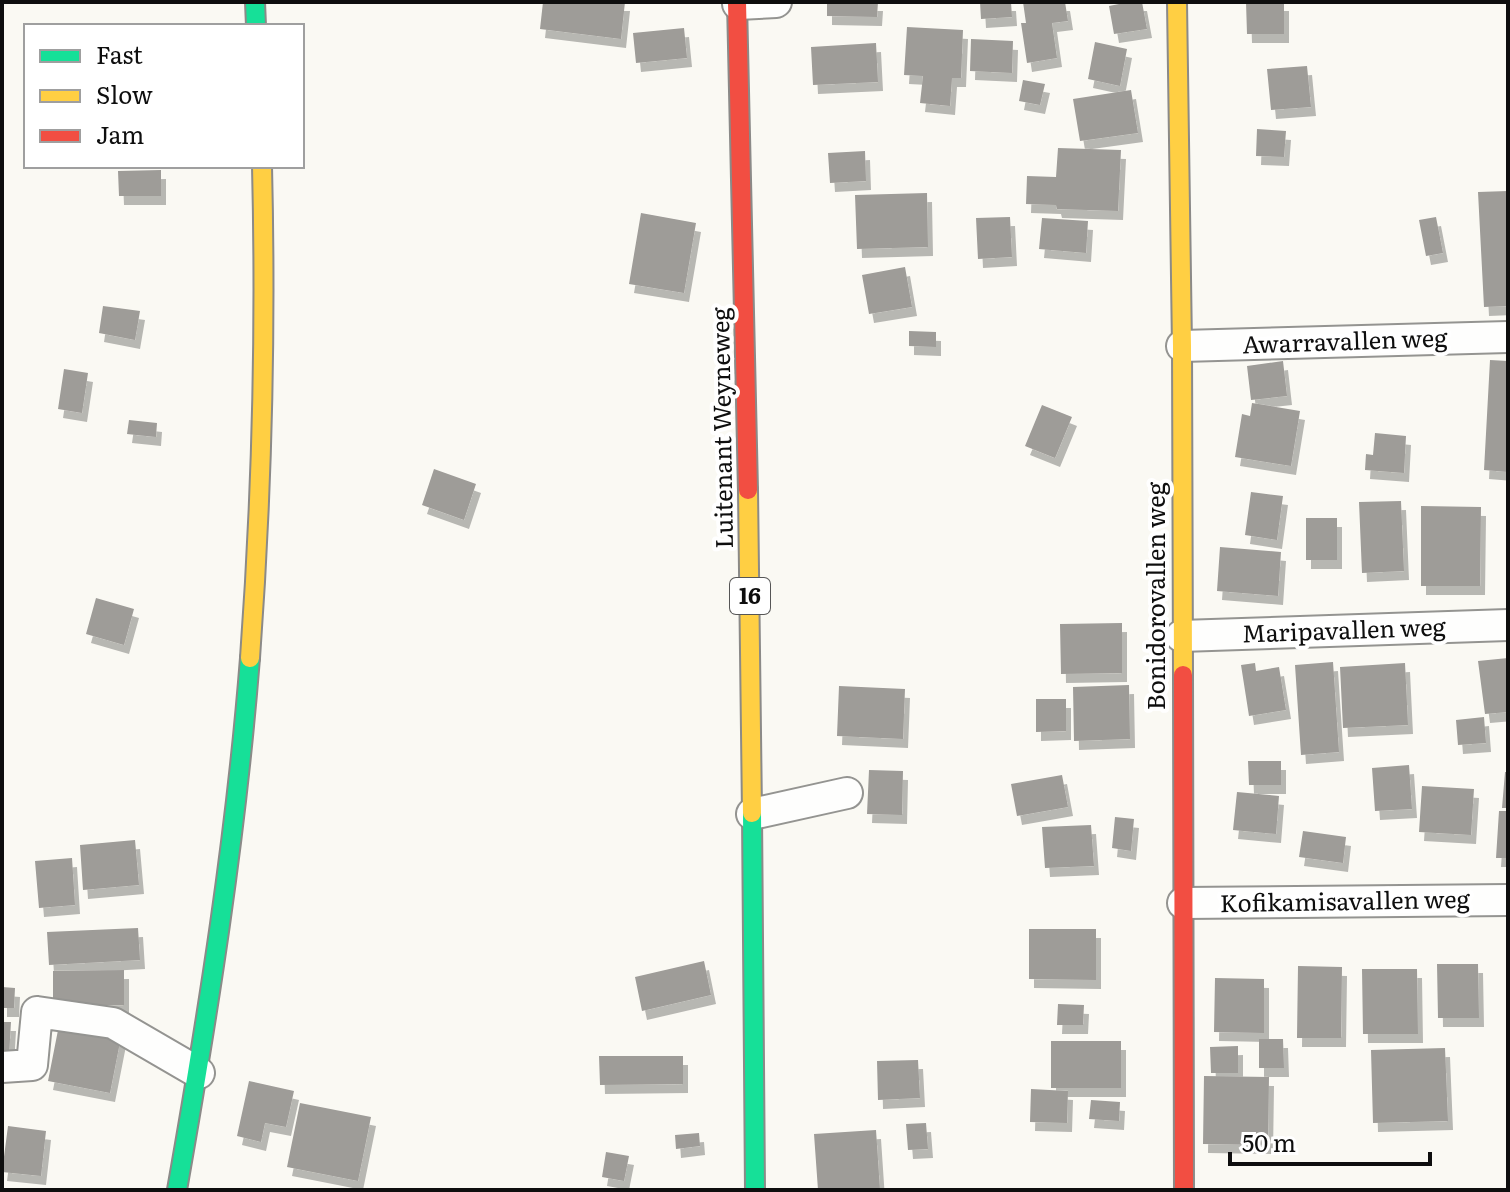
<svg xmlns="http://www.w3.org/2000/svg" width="1510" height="1192" font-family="Literata,serif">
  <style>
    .building { fill: #9e9c98; filter: url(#shadow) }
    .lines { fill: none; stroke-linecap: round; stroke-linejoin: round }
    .street-casing { stroke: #949491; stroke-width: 34 }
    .fast-casing { stroke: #8b8a88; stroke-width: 22 }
    .slow-casing { stroke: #8b8a88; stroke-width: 22 }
    .jam-casing { stroke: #8b8a88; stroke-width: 22 }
    .street { stroke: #fefefd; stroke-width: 30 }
    .fast { stroke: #16e098; stroke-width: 18 }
    .slow { stroke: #ffcf43; stroke-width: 18 }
    .jam { stroke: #f24e42; stroke-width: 18 }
    .labels { text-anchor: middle; stroke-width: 8; stroke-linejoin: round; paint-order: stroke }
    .shield { fill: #fff; stroke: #565656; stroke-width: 2 }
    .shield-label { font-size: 22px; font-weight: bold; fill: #0e0e0e }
    .street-label { font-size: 24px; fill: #0e0e0e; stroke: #fff }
  </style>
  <defs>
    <filter id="shadow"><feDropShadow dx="5" dy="9" stdDeviation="0" flood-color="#0004"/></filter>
  </defs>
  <rect width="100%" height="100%" fill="#faf9f3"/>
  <path class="building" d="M543 2H625L621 39 540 29Z
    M827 2H878L877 17 827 16Z
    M980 2H1011L1012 17 981 19Z
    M1023 2H1065L1068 21 1052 23 1057 58 1027 63 1021 23H1026Z
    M1129 2H1142L1147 29 1114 34 1109 6Z
    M1246 2H1284V34H1247Z
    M907 27 963 30 961 78H952L950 106 920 103 923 76 904 75Z
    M684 28 687 58 636 63 633 33Z
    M971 39 1013 41 1012 73 970 71Z
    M1095 42 1127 49 1120 86 1088 79Z
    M876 43 878 82 813 85 811 47Z
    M1307 66 1311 107 1271 110 1267 69Z
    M1023 80 1045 84 1040 105 1019 101Z
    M1131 90 1138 133 1080 141 1073 99Z
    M1257 129 1286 131 1284 157 1256 156Z
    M1058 148 1121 150 1118 211 1057 209 1056 205 1026 204 1027 176 1056 177Z
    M865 151 866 181 830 183 828 153Z
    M161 170V196H119L118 171Z
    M1508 191V306L1484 307 1478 192Z
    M927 193 928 247 857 249 855 195Z
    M641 213 696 223 684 293 629 284Z
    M1010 217 1012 257 978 259 976 218Z
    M1436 217 1443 253 1426 256 1419 220Z
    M1042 218 1088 221 1086 253 1039 249Z
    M905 267 912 307 869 314 862 275Z
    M103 306 140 311 135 340 99 333Z
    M909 331 936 332V347L909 346Z
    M1490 360 1508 361V472L1484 470Z
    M1283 361 1287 396 1251 400 1247 366Z
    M64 369 88 373 82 413 58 409Z
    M1252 403 1300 411 1291 466 1235 457 1242 414 1250 416Z
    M1042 405 1072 417 1055 458 1025 446Z
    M129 420 157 423 156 437 127 434Z
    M1375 433 1406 436 1404 473 1365 470 1366 454 1373 455Z
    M434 469 476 484 464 520 422 505Z
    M1251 492 1283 496 1277 540 1245 535Z
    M1401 501 1404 571 1362 573 1359 502Z
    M1421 506 1481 507 1480 586H1421Z
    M1306 518H1337V560H1306Z
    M1220 547 1281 552 1278 596 1217 591Z
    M96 598 134 609 124 645 86 634Z
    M1122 623V673L1061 674 1060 624Z
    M1508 658V712L1485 714 1478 661Z
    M1333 662 1339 752 1301 755 1295 665Z
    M1255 663 1256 671 1279 667 1286 710 1249 716 1241 665Z
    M1405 663 1408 725 1343 728 1340 667Z
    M1129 685 1130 739 1074 741 1073 687Z
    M839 686 905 689 903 739 837 736Z
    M1036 699H1066V731L1036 732Z
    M1484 717 1486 743 1458 745 1456 720Z
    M1248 761H1281V785H1249Z
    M1409 765 1412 809 1375 811 1372 768Z
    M869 770 903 771 902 815 867 814Z
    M1505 772H1508V808H1502Z
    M1062 775 1068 807 1017 816 1011 784Z
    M1422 786 1474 789 1471 835 1419 832Z
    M1237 792 1279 796 1276 834 1233 830Z
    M1499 811H1508V858H1496Z
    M1115 817 1134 819 1131 851 1112 848Z
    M1091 825 1094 866 1045 868 1042 827Z
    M1303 831 1346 837 1343 863 1299 857Z
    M135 840 139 885 83 890 80 845Z
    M72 858 75 905 39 908 35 861Z
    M138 928 140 960 49 965 47 932Z
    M1029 929H1096V980L1029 979Z
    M704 961 711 995 642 1011 635 977Z
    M1437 964H1478L1479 1018H1438Z
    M1298 966 1342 967 1341 1038H1297Z
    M1362 969H1417L1418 1034H1363Z
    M124 970V1005L53 1006V971Z
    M1215 978 1264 979V1033L1214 1032Z
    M2 987 15 988 14 1008H2Z
    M1058 1004 1084 1005 1083 1025H1057Z
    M2 1022H11L9 1056 2 1055Z
    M59 1025 121 1037 110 1093 48 1081Z
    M1259 1039H1283L1284 1068H1259Z
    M1051 1041H1121V1088H1051Z
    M1238 1046V1073H1211L1210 1047Z
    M1445 1048 1448 1121 1373 1123 1371 1050Z
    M599 1056H683V1084L600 1085Z
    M918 1060 920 1098 878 1100 877 1061Z
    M1204 1076 1269 1077 1268 1145 1203 1144Z
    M249 1081 294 1091 286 1127 265 1123 261 1142 237 1136Z
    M1031 1089 1068 1091 1067 1123 1030 1122Z
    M1091 1100 1120 1102 1119 1121 1089 1119Z
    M300 1103 371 1117 358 1181 287 1167Z
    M926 1123 928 1149 908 1150 906 1124Z
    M8 1126 46 1131 41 1176 2 1172Z
    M876 1130 880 1190H818L814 1134Z
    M699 1133 700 1146 676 1149 675 1135Z
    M606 1152 629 1156 624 1181 602 1177Z"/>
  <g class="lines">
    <defs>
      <path id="street" d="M738 4 776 2
        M1182 346 1508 337
        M1181 636 1508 625
        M752 814 847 793
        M1183 903 1508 900
        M2 1067 32 1065 37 1012 113 1023 199 1073"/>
      <path id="fast" d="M255 2 256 26
        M752 813 755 1190
        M177 1190C208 1014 236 837 250 658"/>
      <path id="slow" d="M1177 2 1182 346 1183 675
        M748 490 752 813
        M250 658C262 494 266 331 262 166"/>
      <path id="jam" d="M737 2 748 490
        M1183 675 1184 1190"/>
    </defs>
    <use href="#street" class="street-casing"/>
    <use href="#fast" class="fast-casing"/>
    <use href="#slow" class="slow-casing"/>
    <use href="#jam" class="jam-casing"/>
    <use href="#street" class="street"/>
    <use href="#fast" class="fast"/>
    <use href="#slow" class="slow"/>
    <use href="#jam" class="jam"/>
  </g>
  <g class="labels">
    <rect class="shield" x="730" y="578" width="40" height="36" rx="6"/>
    <g class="shield-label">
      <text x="750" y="604">16</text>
    </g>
    <g class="street-label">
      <text transform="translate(1345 342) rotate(-2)" y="8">Awarravallen weg</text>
      <text transform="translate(723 428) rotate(-91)" y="8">Luitenant Weyneweg</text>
      <text transform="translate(1157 596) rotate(-90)" y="8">Bonidorovallen weg</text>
      <text transform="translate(1344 631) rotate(-2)" y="8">Maripavallen weg</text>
      <text transform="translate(1345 902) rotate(-1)" y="8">Kofikamisavallen weg</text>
    </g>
  </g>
  <rect width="1510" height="1192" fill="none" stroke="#0e0e0e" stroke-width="8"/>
  <rect x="24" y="24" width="280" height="144" fill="#ffffff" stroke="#9f9f9f" stroke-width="2"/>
  <rect x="40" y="50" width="40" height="12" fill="#16e098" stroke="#9f9f9f" stroke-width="2"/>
  <text x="96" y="64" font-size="24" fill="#0e0e0e">Fast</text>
  <rect x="40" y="90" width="40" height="12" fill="#ffcf43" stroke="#9f9f9f" stroke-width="2"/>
  <text x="96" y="104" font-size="24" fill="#0e0e0e">Slow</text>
  <rect x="40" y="130" width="40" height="12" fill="#f24e42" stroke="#9f9f9f" stroke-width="2"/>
  <text x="96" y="144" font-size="24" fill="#0e0e0e">Jam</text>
  <path d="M1230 1152v12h200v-12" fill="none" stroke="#0e0e0e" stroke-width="4"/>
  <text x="1242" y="1152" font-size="24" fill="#0e0e0e" stroke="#ffffff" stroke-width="6" paint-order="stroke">50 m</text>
</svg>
